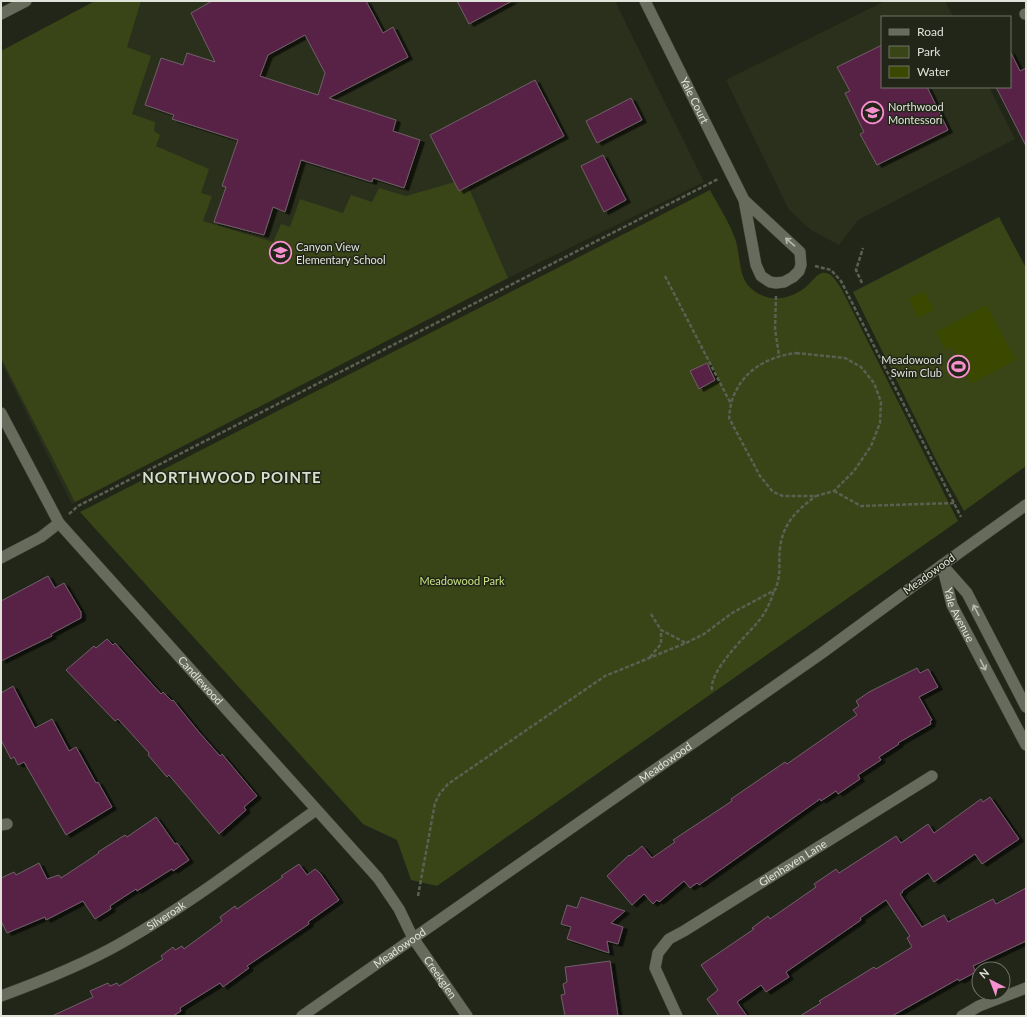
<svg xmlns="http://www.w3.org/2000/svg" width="1027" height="1017" font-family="Lato,sans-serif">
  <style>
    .built { fill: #2b301c }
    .green { fill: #394417 }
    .water { fill: #3a4800 }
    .building { fill: #592446; stroke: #6f5f68; fill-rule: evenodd; filter: url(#shadow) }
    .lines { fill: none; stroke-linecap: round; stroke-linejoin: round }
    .minor-casing { stroke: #3e4237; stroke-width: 12 }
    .tertiary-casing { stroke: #3e4237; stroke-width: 12 }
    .secondary-casing { stroke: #3e4237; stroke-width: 12 }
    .path { stroke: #5c6053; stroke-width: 2.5; stroke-dasharray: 4 2; stroke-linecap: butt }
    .minor { stroke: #666b5c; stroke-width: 11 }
    .tertiary { stroke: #666b5c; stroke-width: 11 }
    .secondary { stroke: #666b5c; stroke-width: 11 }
    .oneway { stroke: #b5b9ae }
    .labels { text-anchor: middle; stroke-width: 3; stroke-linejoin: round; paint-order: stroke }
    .street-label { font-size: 11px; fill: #e0e3da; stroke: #222618 }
    .poi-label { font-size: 11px; fill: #e0e3da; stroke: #222618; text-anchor: start }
    .park-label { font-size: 11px; fill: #c7e083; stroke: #222618 }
    .district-label { font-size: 15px; font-weight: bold; letter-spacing: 1px; fill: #d9dfcd; stroke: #222618 }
  </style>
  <defs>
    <filter id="shadow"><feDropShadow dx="4.5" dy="2.5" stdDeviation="0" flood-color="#0009"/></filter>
  </defs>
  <rect width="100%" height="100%" fill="#222618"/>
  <path class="built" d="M95 1H615L704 182 508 278 72 504 1 362V51Z
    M885 1H945L953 17H882V87H989L1015 139 858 220 839 245 811 230 789 210 726 80Z"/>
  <path class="green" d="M95 1H141L127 47 151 56 132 114 155 122 154 131 160 135 156 146 209 169 201 193 212 196 203 221 273 242 281 224 290 227 300 199 343 213 351 195 372 202 379 188 406 196 455 182 459 191 468 186 508 278 75 502 1 358V51Z
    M710 190C718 205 728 220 734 236 742 254 736 277 753 290 770 304 793 299 808 285 812 281 817 274 822 273 832 271 837 283 842 290L958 521 437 886 411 880 397 840 363 824 80 512Z
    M999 217 1026 268V466L964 511 937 462 853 292Z"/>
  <path class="water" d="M924 291 934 310 918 318 909 299Z
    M986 305 1016 360 971 384 951 346 945 350 936 332Z"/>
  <path class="building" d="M212 1H366L383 33 393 27 408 57 329 98 396 120 393 131 420 140 404 188 373 178 372 182 301 160 285 212 273 207 264 235 214 222 226 187 222 186 238 140 172 119 174 115 145 105 161 58 183 65 187 53 215 62 191 13ZM305 35 325 73 318 95 260 76 268 55Z
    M457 1H512L469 24Z
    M882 45V87H927L948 130 877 165 860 134 864 132 845 93 850 91 837 67Z
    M1010 51 1020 71 1026 68V146L996 87H1010Z
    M535 80 564 136 459 191 430 135Z
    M631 98 642 120 597 143 586 121Z
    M603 155 626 200 604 212 581 166Z
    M707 363 715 380 699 389 690 371Z
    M48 576 55 588 64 583 81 612V618L51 634 52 636 1 661V601Z
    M107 639 113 645 115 643 161 694 163 692 172 701 173 700 198 731 220 756 222 754 257 796 244 807 246 810 219 834 169 775 167 777 148 755 149 753 118 719 115 721 66 670 94 646 96 648Z
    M917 668 920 673 928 669 938 687 919 697 932 720 930 721 931 724 898 743 899 744 879 757 881 760 858 775 860 779 838 794 836 791 821 801 820 799 699 885 697 883 690 888 684 881 659 902 657 900 653 904 644 894 632 905 607 876 629 855 630 856 642 846 652 858 675 842 673 840 732 801 731 799 785 762 787 764 857 715 853 710 859 706 856 701 869 692Z
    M13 686 35 728 52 719 69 751 76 747 96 783 98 782 112 807 66 835 24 762 18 765 14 757 11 759 1 740V693Z
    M990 797 1019 839 982 864 975 854 934 882 928 873 902 891 903 892 900 894 922 927 944 915 948 922 993 899 996 904 1026 888V941L973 966 976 972 959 981 958 979 892 1016H800L821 1003 819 1001 874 967 876 969 912 947 907 938 910 936 886 900 860 918 861 920 786 972 789 977 766 992 761 985 737 1002 747 1016H719L707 999 718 990 701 965 754 929 752 928 768 916 770 919 816 887 814 884 836 869 839 873 896 836 901 843 928 824 934 833 981 799 983 802Z
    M156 817 175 844 177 843 189 860 173 871 172 869 137 891 136 889 110 906 111 909 95 919 83 901 46 920 45 917 7 933 1 921V878L14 872 16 875 39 863 47 879 59 875 61 878 99 853 98 852 125 835 127 837Z
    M299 864 307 875 315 869 320 873 339 900 308 922 309 924 247 966 249 968 223 987 220 983 180 1008 181 1011 173 1016H52L93 997 90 991 108 983 110 986 117 983 119 986 163 959 161 956 173 947 175 950 182 946 184 949 222 921 220 917 235 906 237 909 244 904 283 877 281 876Z
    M581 897 625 911 611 923 623 927 618 944 607 941 609 953 567 939 571 927 561 924 567 905 577 908Z
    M610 961 618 1016H565L561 995 565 994 563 984 567 982 565 967Z"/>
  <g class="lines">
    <defs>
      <g id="minor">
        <path id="s1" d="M645 1 744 200 756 265 761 276 770 282 776 283 784 282 793 277 799 271 801 265 800 252 744 200"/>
        <path d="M1025 14H1026"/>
        <path id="s2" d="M1 413 59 523 378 878 399 909 413 938 467 1016"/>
        <path d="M1 558 41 537 59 523"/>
        <path d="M1 825 7 824"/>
        <path id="s3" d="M1 996C42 981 85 964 123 942 190 904 253 855 316 810"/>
        <path id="s4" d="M677 1016 655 968 658 953 669 939 684 931 932 776"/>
        <path d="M962 1016 979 1006 1026 988"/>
      </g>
      <path id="tertiary" d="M1 14 26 1
        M942 565 1026 505"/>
      <g id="secondary">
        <path id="s5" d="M942 565 952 605 1026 745"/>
        <path d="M944 567 967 593 1026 707"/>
        <path id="s6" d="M302 1016 822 653 942 565"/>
      </g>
    </defs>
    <use href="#minor" class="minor-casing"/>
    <use href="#tertiary" class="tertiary-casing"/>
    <use href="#secondary" class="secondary-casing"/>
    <path class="path" d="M815 266 831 270 841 281 961 517
      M665 276 731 404
      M862 283 856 270 863 248
      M776 296 775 329 779 355
      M796 353 845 358 861 367 874 383 881 402 880 423 871 446 854 471 834 491 816 496H783L773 492 760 476 729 418C730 409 731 399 736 391 747 368 771 356 796 353Z
      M834 491 861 506 955 503
      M69 514 78 506 718 179
      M651 614 661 630 686 643
      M650 657 661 644V630
      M712 690C709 671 745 637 757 623 765 614 771 602 774 590
      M418 896 435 803 440 793 448 784 605 676 686 643 704 634 732 613 775 590C782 574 778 564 780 548 783 523 797 510 816 496"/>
    <use href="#minor" class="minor"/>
    <use href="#tertiary" class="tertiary"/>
    <use href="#secondary" class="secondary"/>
  </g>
  <defs><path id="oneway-shaft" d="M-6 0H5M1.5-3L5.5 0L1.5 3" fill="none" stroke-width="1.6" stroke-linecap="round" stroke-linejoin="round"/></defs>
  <g class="oneway">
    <use href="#oneway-shaft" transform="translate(790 242) rotate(-139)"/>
    <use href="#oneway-shaft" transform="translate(976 610) rotate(-118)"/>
    <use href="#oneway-shaft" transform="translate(983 665) rotate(63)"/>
  </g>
  <defs>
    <symbol id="school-ring" viewBox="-11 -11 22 22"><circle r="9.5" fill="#222618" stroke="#f790cf" stroke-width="1.5"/><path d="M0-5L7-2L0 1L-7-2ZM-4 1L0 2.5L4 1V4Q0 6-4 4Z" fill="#f790cf"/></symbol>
    <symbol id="stadium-ring" viewBox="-11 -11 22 22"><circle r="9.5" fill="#222618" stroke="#f790cf" stroke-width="1.5"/><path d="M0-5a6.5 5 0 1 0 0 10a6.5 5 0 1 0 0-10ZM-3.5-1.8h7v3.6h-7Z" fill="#f790cf"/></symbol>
  </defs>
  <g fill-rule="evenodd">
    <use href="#school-ring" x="860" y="100" width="25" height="25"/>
    <use href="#school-ring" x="268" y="240" width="25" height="25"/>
    <use href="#stadium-ring" x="946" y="354" width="25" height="25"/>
  </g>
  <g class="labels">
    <g class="street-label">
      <text dy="4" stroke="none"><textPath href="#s1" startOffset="111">Yale Court</textPath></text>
      <text transform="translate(929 574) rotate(-36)" y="4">Meadowood</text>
      <text dy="4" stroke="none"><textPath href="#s5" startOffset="53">Yale Avenue</textPath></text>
      <text dy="4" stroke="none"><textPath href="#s2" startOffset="336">Candlewood</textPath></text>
      <text dy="4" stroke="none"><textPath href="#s6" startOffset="443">Meadowood</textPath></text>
      <text dy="4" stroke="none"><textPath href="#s4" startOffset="231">Glenhaven Lane</textPath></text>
      <text dy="4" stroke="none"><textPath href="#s3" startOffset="184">Silveroak</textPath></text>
      <text dy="4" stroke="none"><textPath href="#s6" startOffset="119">Meadowood</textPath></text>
      <text dy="4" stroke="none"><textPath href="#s2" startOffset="719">Creekglen</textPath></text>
    </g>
    <g class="poi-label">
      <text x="888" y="111">Northwood<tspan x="888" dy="13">Montessori</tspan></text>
      <text x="296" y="251">Canyon View<tspan x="296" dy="13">Elementary School</tspan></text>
      <text x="942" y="364" text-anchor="end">Meadowood<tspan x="942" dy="13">Swim Club</tspan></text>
    </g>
    <g class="park-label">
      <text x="462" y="585">Meadowood Park</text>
    </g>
    <g class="district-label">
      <text x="232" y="483">NORTHWOOD POINTE</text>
    </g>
  </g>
  <rect width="1027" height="1017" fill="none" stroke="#e0e3da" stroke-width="4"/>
  <rect x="881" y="16" width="130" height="72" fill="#222618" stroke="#6e7266"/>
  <rect x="889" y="29" width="20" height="6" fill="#666b5c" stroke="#6e7266"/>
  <text x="917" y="36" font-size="12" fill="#e0e3da">Road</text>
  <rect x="889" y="46" width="20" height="12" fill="#394417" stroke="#6e7266"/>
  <text x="917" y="56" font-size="12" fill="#e0e3da">Park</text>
  <rect x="889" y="66" width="20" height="12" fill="#3a4800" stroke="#6e7266"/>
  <text x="917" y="76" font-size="12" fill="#e0e3da">Water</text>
  <g transform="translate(991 981) rotate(318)"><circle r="19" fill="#222618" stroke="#6e7266"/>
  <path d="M0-3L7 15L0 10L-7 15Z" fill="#f790cf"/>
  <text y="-6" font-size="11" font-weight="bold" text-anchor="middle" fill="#e0e3da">N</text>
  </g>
</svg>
